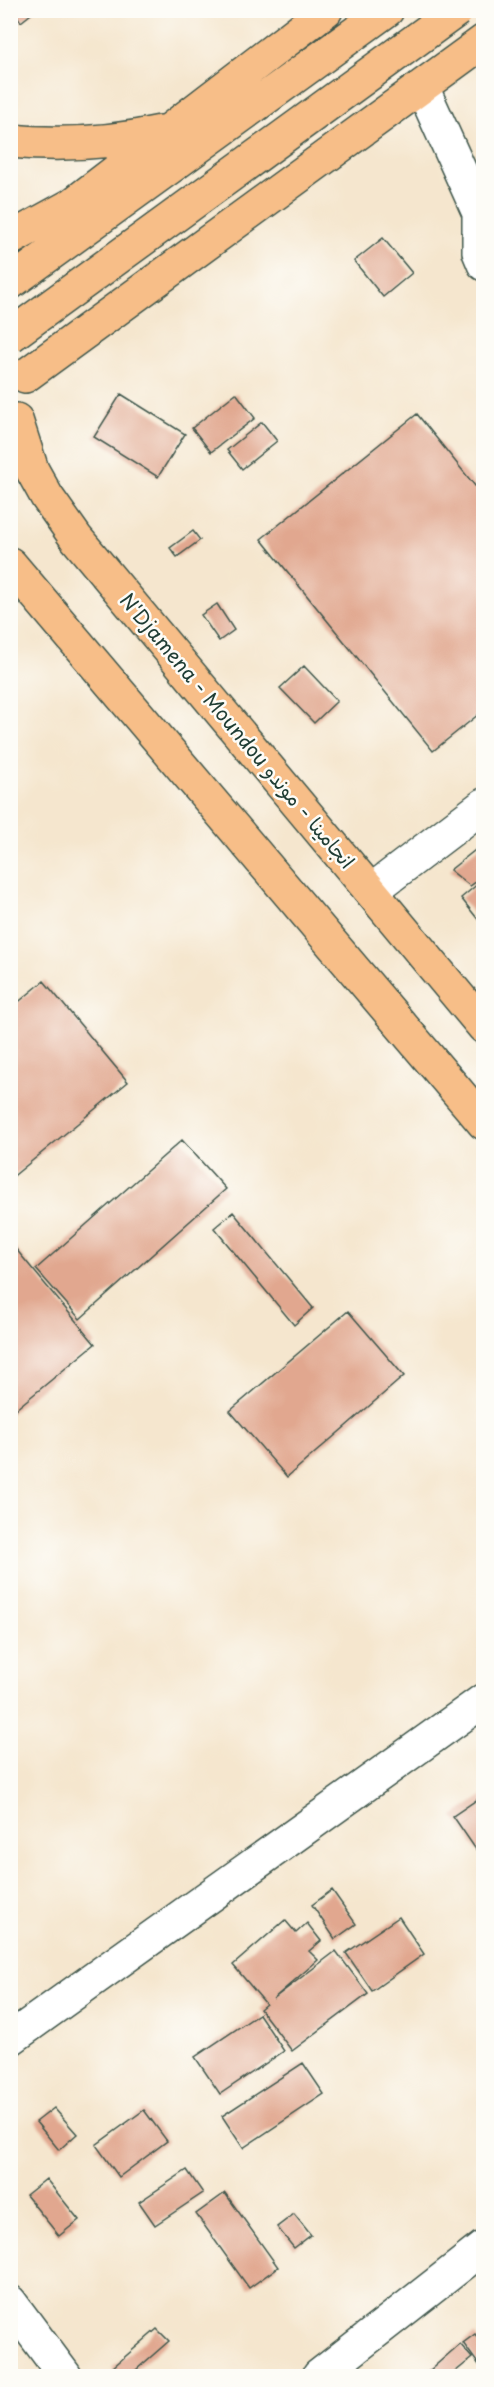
<svg xmlns="http://www.w3.org/2000/svg" width="494" height="2387" font-family="'Playpen Sans','Playpen Sans Arabic',sans-serif">
  <style>
    .building { fill: #e1a78f }
    .lines { fill: none; stroke-linecap: round; stroke-linejoin: round }
    .minor-casing { stroke: #3f564b; stroke-width: 36 }
    .major-casing { stroke: #3f564b; stroke-width: 36 }
    .minor { stroke: #fff; stroke-width: 33 }
    .major { stroke: #f7be88; stroke-width: 33 }
    .major-bridge-casing { stroke: #3f564b; stroke-width: 36; stroke-linecap: butt }
    .major-bridge { stroke: #f7be88; stroke-width: 33 }
    .labels { text-anchor: middle; stroke-width: 5; stroke-linejoin: round; paint-order: stroke }
    .street-label { font-size: 20px; fill: #1f3d34; stroke: #fdfcf7 }
  </style>
  <rect width="100%" height="100%" fill="#fdfcf7"/>
  <filter id="ink" filterUnits="userSpaceOnUse"><feTurbulence type="fractalNoise" baseFrequency=".0167" numOctaves="2"/><feDisplacementMap in="SourceGraphic" scale="12" xChannelSelector="R" yChannelSelector="G"/><feConvolveMatrix kernelMatrix="1 2 1 2 8 2 1 2 1" color-interpolation-filters="sRGB"/></filter>
  <filter id="wash" filterUnits="userSpaceOnUse"><feTurbulence type="fractalNoise" baseFrequency=".008" numOctaves="4" result="noise"/><feDisplacementMap in="SourceGraphic" scale="24" xChannelSelector="R" yChannelSelector="G"/><feGaussianBlur stdDeviation="1.35" result="paint"/><feColorMatrix in="noise" values="0 0 0 0 0 0 0 0 0 0 0 0 0 0 0 0 0 1.4 0 .05"/><feComposite in="paint" operator="in"/></filter>
  <g filter="url(#wash)">
    <rect width="100%" height="100%" fill="#f5e6ce"/>
    <g id="blocks">
      <path class="building" d="M13 10H36L21 22Z
        M383 238 412 273 383 297 354 261Z
        M236 393 255 418 211 452 192 428Z
        M121 394 185 434 158 477 94 437Z
        M417 414 484 497V710L433 751 261 539Z
        M262 422 277 441 242 469 227 450Z
        M193 531 200 540 177 557 170 548Z
        M217 604 234 630 219 641 201 615Z
        M304 666 337 701 314 723 280 688Z
        M484 843V876L470 886 450 870Z
        M479 883 484 888V927L461 898Z
        M44 981 128 1082 10 1179V1009Z
        M182 1140 226 1189 80 1319 36 1269Z
        M233 1212 313 1308 294 1325 214 1228Z
        M15 1248 95 1344 10 1414V1251Z
        M348 1311 404 1376 287 1477 230 1411Z
        M484 1795V1847L477 1851 453 1816Z
        M332 1890 356 1924 335 1939 312 1905Z
        M399 1917 424 1954 372 1991 346 1953Z
        M285 1920 296 1933 307 1923 321 1941 309 1951 318 1960 273 1999 336 1951 368 1994 292 2051 260 2009 266 2004 233 1965Z
        M259 2014 284 2051 220 2094 195 2057Z
        M303 2063 324 2094 243 2148 222 2116Z
        M54 2108 77 2134 59 2150 36 2122Z
        M144 2110 167 2141 119 2177 96 2145Z
        M187 2170 203 2193 155 2225 139 2202Z
        M46 2179 79 2220 59 2236 26 2195Z
        M225 2193 278 2267 249 2288 196 2214Z
        M294 2214 311 2235 294 2248 277 2227Z
        M157 2329 169 2341 129 2376H120L112 2368Z
        M475 2334 484 2345 482 2369 463 2343Z
        M460 2344 472 2358 450 2376H434L429 2371Z"/>
    </g>
  </g>
  <g filter="url(#ink)">
    <use href="#blocks" fill-opacity="0" stroke="#3f564b" stroke-width="1.5"/>
    <g class="lines">
      <defs>
        <path id="minor" d="M422 87 479 213V252L484 264
          M371 891 484 805
          M10 2039 484 1700
          M10 2302 65 2376
          M319 2376 484 2247"/>
        <path id="major" d="M10 141C62 146 110 143 160 132
          M10 239 72 205 326 10
          M10 283 387 10
          M25 376 484 41
          M16 420 32 470 47 497 76 538 484 1027
          M10 564 484 1123"/>
      </defs>
      <use href="#minor" class="minor-casing"/>
      <use href="#major" class="major-casing"/>
      <use href="#minor" class="minor"/>
      <use href="#major" class="major"/>
      <defs>
        <path id="major-bridge" d="M10 336 457 10"/>
      </defs>
      <use href="#major-bridge" class="major-bridge-casing"/>
      <use href="#major-bridge" class="major-bridge"/>
    </g>
  </g>
  <g class="labels">
    <g class="street-label">
      <text transform="translate(237 731) rotate(50)" y="7">N'Djamena - Moundou انجامينا - موندو</text>
    </g>
  </g>
  <rect width="494" height="2387" fill="none" stroke="#fdfcf7" stroke-width="36"/>
</svg>
